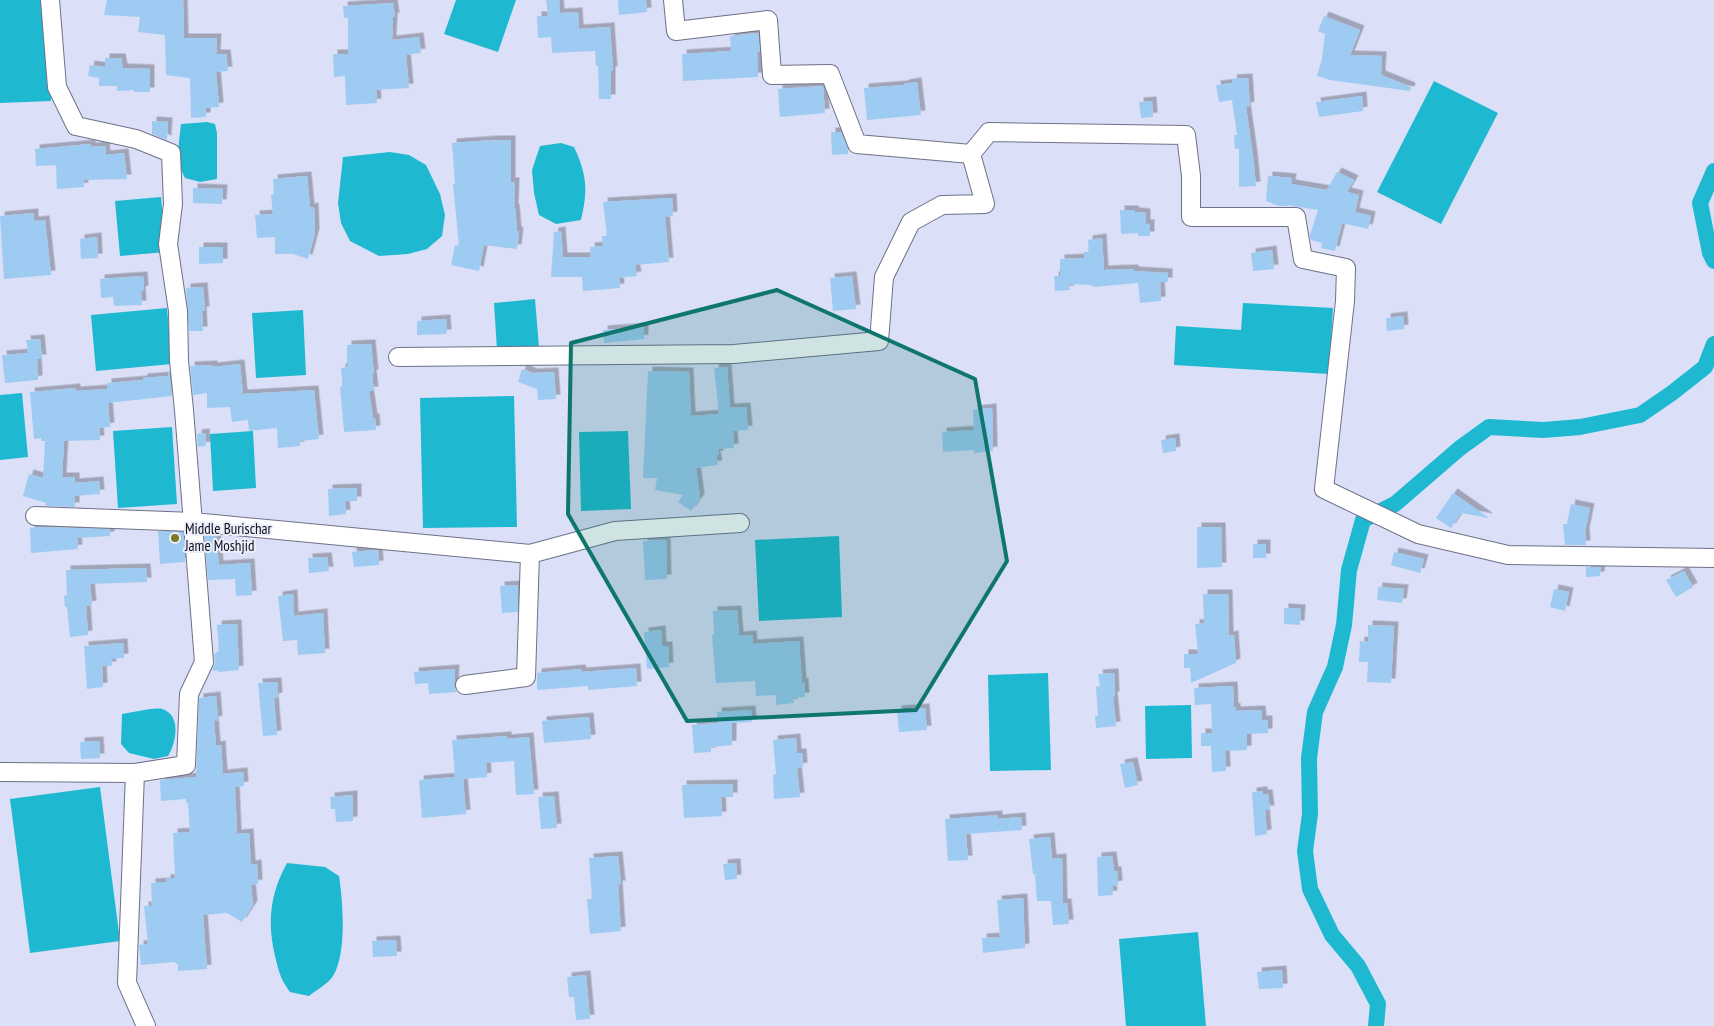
<svg xmlns="http://www.w3.org/2000/svg" width="1714" height="1026" font-family="'PT Sans Narrow',sans-serif">
  <style>
    .water { fill: #1eb9d0 }
    .lines { fill: none; stroke-linecap: round; stroke-linejoin: round }
    .canal { stroke: #1eb9d0; stroke-width: 16 }
    .building { fill: #9ecbf2; filter: url(#shadow) }
    .minor-casing { stroke: #6e7187; stroke-width: 20 }
    .minor { stroke: #fff; stroke-width: 18 }
    .marked { fill: #0f766e; fill-opacity: 0.2; stroke: #0f766e; stroke-width: 4; stroke-linejoin: round }
    .poi-dot { fill: #7b7b23; stroke: #ebedfc; stroke-width: 2 }
    .labels { text-anchor: middle; stroke-width: 4; stroke-linejoin: round; paint-order: stroke }
    .poi-label { font-size: 15px; fill: #0f1018; stroke: #ebedfc; text-anchor: start }
  </style>
  <defs>
    <filter id="shadow"><feDropShadow dx="4.5" dy="-4.5" stdDeviation="0" flood-color="#0004"/></filter>
  </defs>
  <rect width="100%" height="100%" fill="#dbdff8"/>
  <path class="water" d="M0 0H48L51 101 0 103Z
    M456 0H516L498 52 444 34Z
    M1434 81 1498 113 1441 224 1377 192Z
    M207 122 215 124 217 133V179L200 182 185 178C175 161 179 143 181 124Z
    M561 143 574 147C587 175 588 190 581 220L556 224 539 215 534 193 532 170 540 146Z
    M390 152 409 155 426 165 440 194 445 215 442 236 427 249 408 254 379 256 350 241 341 223 338 203 343 157Z
    M161 197 166 252 120 256 115 201Z
    M535 299 539 347 497 350 494 303Z
    M1243 303 1333 308 1329 374 1174 365 1176 326 1241 330Z
    M167 308 172 364 96 371 91 315Z
    M303 310 306 375 256 378 252 313Z
    M22 393 28 457 0 460V395Z
    M514 396 517 527 423 528 420 398Z
    M172 427 177 504 118 508 113 431Z
    M253 431 256 488 213 491 210 434Z
    M628 431 631 509 581 511 579 432Z
    M839 536 842 617 759 621 755 540Z
    M1048 673 1051 770 990 771 988 675Z
    M1191 705 1192 758 1146 759 1145 706Z
    M150 709C153 709 159 708 162 709 182 715 176 743 168 756L154 759 129 753 121 744 122 714Z
    M100 787 120 941 30 953 10 799Z
    M287 863 325 867 339 876C343 902 347 953 333 976 328 984 316 990 309 996L290 992C280 978 279 972 275 956 267 922 270 894 287 863Z
    M1198 932 1206 1026H1126L1119 939Z"/>
  <g class="lines">
    <path class="canal" d="M1714 171 1700 203 1710 253 1714 261
      M1376 1026 1378 1004 1358 966 1332 935 1310 889 1305 851 1310 814 1309 758 1315 712 1335 667 1344 625 1349 570 1363 520 1395 504 1460 448 1489 427 1543 430 1580 427 1640 415 1672 393 1705 367 1714 344"/>
  </g>
  <path class="building" d="M107 0H183L184 38H217L216 54H226L228 71 216 72 219 107 206 108V117L191 118 190 78 166 75 165 35 138 32 140 17 104 15Z
    M546 0H559L560 13 578 12 579 29 610 27 613 71H611V99H599L598 66H596L595 51 552 53 551 37 538 38 537 16H548Z
    M618 0H646L647 12 619 15Z
    M393 3 395 17H393L392 40 419 37 421 53 406 55 409 88 376 90 377 103 346 105 345 76 334 77 333 54H348V18H344L343 6Z
    M1324 16 1360 30 1350 55 1382 56 1381 75 1411 87 1410 91 1330 80 1317 76 1322 59 1325 34 1318 31Z
    M758 33 760 51 757 52 758 77 683 81 682 54 731 51 730 36Z
    M105 58H121L123 68 150 69V92H134V90L117 91V86H99V78L88 76 90 65 105 67Z
    M1248 78 1250 106 1246 107 1253 156 1256 186 1239 187V149H1235L1234 135H1237L1232 100 1219 102 1216 85 1233 83 1232 79Z
    M917 82 921 115 867 120 864 88 904 85V84Z
    M823 86 825 113 780 117 778 89Z
    M1362 96 1363 111 1319 117 1316 102Z
    M1152 101 1153 117 1141 118 1139 102Z
    M152 121 168 122 167 140 152 134Z
    M831 132H841L848 149V154L832 155Z
    M494 140H511V182H515L514 208H515L517 231 519 232 517 249 484 245 479 271 451 265 455 245 459 246 453 184H455L452 143Z
    M91 144V147L105 146 106 155 124 153 127 179 83 180 84 187 57 189 56 165 36 166 35 149Z
    M1337 172 1354 180 1347 192 1359 195 1355 212 1371 216 1368 229 1342 223 1335 251 1321 248 1322 243 1311 240 1310 235 1318 210 1287 205V206H1279L1266 201 1268 176 1292 178 1291 184 1327 190Z
    M307 176 310 208 314 207 315 233 308 259 293 254H275V237L257 238 255 215 273 214 271 195 274 194 273 179Z
    M193 188 223 189 222 204 193 203Z
    M672 198 673 216 665 217 669 262 635 265 637 276 619 278 620 288 583 291 582 277H551L554 232 561 231 563 257H591L590 247 603 246 602 236H607L603 202Z
    M1120 210H1134L1135 212 1146 213V224H1150V236H1138V233L1121 234Z
    M34 213V221L45 220 51 275 4 279 0 216Z
    M97 237 98 258 81 259 80 239Z
    M1102 238 1104 270 1134 269V271L1168 273V282H1160L1161 301 1140 303 1138 283 1093 287 1092 285 1069 284 1070 290 1055 291 1054 276H1060V259L1084 258V252H1089L1088 240Z
    M199 247H223V263L199 264Z
    M1272 250 1274 269 1253 271 1251 253Z
    M143 276 144 290 141 291 142 305 114 306 113 297 101 298 100 279Z
    M852 276 856 309 833 311 830 278Z
    M203 287 205 311H202L203 331H189L186 288Z
    M1403 316 1404 329 1387 331 1386 318Z
    M446 319 447 334 417 335V321Z
    M644 327V339L604 343 603 330Z
    M40 339 42 359H37L38 380 5 383 2 355 28 353 26 340Z
    M371 344 374 374H372L374 391H369L373 418H375L376 430 344 432 340 387H342V380L341 368 347 367V345Z
    M240 364 243 394 314 390 319 439 300 441V446L278 448 277 428 249 431 248 420 232 422 230 407 207 408V393L193 395 190 366 213 365V367Z
    M727 367 730 408 746 407 748 430 733 431 734 448 719 449V455H716L718 465 696 468 700 498 691 511 678 502 683 495 655 490 657 478H643L648 371 689 372 691 416 719 414 714 368Z
    M522 369 533 373 554 372 556 399 538 400 537 389 518 382Z
    M168 372H169L172 396 108 403 110 427 99 428 100 440 64 441 62 477H75V483L99 481 100 494 75 496V507L46 506V503L23 496 29 474 43 478 45 441H41V438L34 439 30 392 76 388V391L107 389V383L143 380V378L168 376Z
    M992 408 993 451 974 453V450L943 452 942 432 974 430 973 410Z
    M205 433 206 446 198 447 197 434Z
    M1175 438 1176 451 1163 453 1161 440Z
    M357 488V501H345L346 514 329 516 328 489Z
    M1453 493 1489 518 1461 513 1451 528 1436 518Z
    M1571 504 1590 508 1585 532 1586 545H1565L1563 524H1567Z
    M39 527 110 529V536L77 538 78 549 31 553 30 528Z
    M1197 527H1221L1222 567 1197 568Z
    M158 531 183 532 185 562 160 564Z
    M204 534 216 535 219 565 250 563 252 595 236 596 235 579 208 580Z
    M666 540 667 579 645 580 643 541Z
    M1253 544H1266V558H1253Z
    M378 550 379 565 354 567 352 552Z
    M1394 552 1424 559 1420 573 1391 565Z
    M327 557 329 571 309 573 308 558Z
    M1586 567H1601L1600 576 1586 577Z
    M146 568 147 582 90 584 92 605 86 606 88 635 70 637 67 607H65L64 596 67 595 66 570Z
    M1684 571 1693 587 1676 597 1666 580Z
    M518 585V612L502 613 500 586Z
    M1378 587 1404 589 1402 603 1377 600Z
    M1554 589 1569 592 1565 611 1550 607Z
    M293 594 294 616 323 613 325 653 298 655 297 640 283 641 278 596Z
    M1203 594H1228L1229 636 1234 635 1236 663 1191 683 1190 668H1184V654H1198L1195 624 1204 623Z
    M1284 608 1301 609 1300 625 1284 624Z
    M737 610 739 636 752 635 753 644 799 641 802 683 804 682 805 697 793 698 794 703 776 705V695L756 696 755 681 716 683 712 635H714L713 611Z
    M237 624 239 670 218 672V670L212 671 215 662 214 654 219 651 217 625Z
    M1368 625 1394 626 1391 683 1367 682 1368 662H1359L1360 641 1368 642Z
    M661 630 662 646H668L669 667 647 669 644 632Z
    M123 643 124 658 111 659 112 666H102L103 687 87 689 84 646Z
    M636 668 637 686 588 690V686L537 690V673L581 669 582 672Z
    M455 669 454 686 457 692 429 694 428 683 415 684 414 672Z
    M1114 673 1115 696H1113L1116 726 1096 728 1095 716H1098L1096 687 1100 686 1098 674Z
    M277 682 278 697 274 698 277 735 263 736 258 683Z
    M1233 686 1234 708 1236 707V711L1261 710 1262 720H1268V733L1247 734V750L1225 751 1226 771 1212 772 1211 746H1201V733H1212L1211 704 1195 705 1194 688Z
    M216 696 218 720 214 721 216 746 221 745 223 774 243 772 244 786 235 787 237 834 249 833 251 865 257 864 258 884 251 885 253 905 242 922 227 913 203 915 207 969 178 971V964H176L175 962 141 965 139 945 148 944 144 906H152L151 883 166 882V879L175 878 173 833 190 832 188 803H186V799L161 801 160 780 196 777 199 698Z
    M925 708 927 730 899 732 897 710Z
    M751 710 752 722 732 723V745L711 747V752L694 753 692 725 718 723 717 712Z
    M589 717 591 739 544 743 542 721Z
    M507 736V739L529 737 534 794 516 795 514 761 486 763 487 777 463 779 466 814 422 818 419 780 455 777 452 740Z
    M796 738 797 753H802L803 767 797 768 800 797 774 799 773 775 776 774 773 740Z
    M99 741 100 758 81 759 80 742Z
    M1133 762 1138 785 1125 788 1120 764Z
    M733 784V797H721L722 816 684 818 682 785Z
    M1263 791V794H1268L1270 810H1265L1267 834 1255 836 1252 792Z
    M353 795V821L336 822 335 809H331L330 797Z
    M554 796 557 828 541 829 538 797Z
    M998 815V819L1021 817 1022 830 966 834 968 860 948 861 945 819Z
    M1050 837 1052 859 1062 858 1063 903H1067L1069 924 1053 925 1051 901H1037L1035 874H1033L1029 839Z
    M618 856 621 885H618L621 931 590 934 587 899H592L589 858Z
    M1112 856 1114 871H1117L1118 885 1112 886 1113 895 1098 896 1097 857Z
    M736 863 737 879 725 880 723 864Z
    M1023 898 1025 948 983 953 982 938 1000 937 997 900Z
    M396 940 397 956 373 957 372 941Z
    M1282 970 1283 988 1259 989 1257 972Z
    M586 975 590 1019 576 1020 574 997H569L567 977Z"/>
  <g class="lines">
    <defs>
      <path id="minor" d="M673 0 676 31 768 20 772 75 830 74 857 144 971 154 989 132 1186 135 1191 176V217H1296L1303 259 1346 268 1345 301 1324 489 1418 534 1508 555 1714 558
        M398 357 734 354 879 341 884 277 911 222 942 205 985 204 971 154
        M35 516 193 522 530 554 526 677 465 685
        M530 554 615 531 740 523
        M0 772 135 773 186 765 189 694 204 662 184 410 179 361 178 311 168 244 173 204 171 153 136 139 76 126 57 87 50 0
        M135 773 127 983 146 1026"/>
    </defs>
    <use href="#minor" class="minor-casing"/>
    <use href="#minor" class="minor"/>
  </g>
  <path class="marked" d="M777 290 975 379 1007 561 916 710 687 721 568 514 571 343Z"/>
  <circle class="poi-dot" cx="175" cy="538" r="5"/>
  <g class="labels">
    <g class="poi-label">
      <text x="185" y="534">Middle Burischar<tspan x="185" dy="17">Jame Moshjid</tspan></text>
    </g>
  </g>
</svg>
